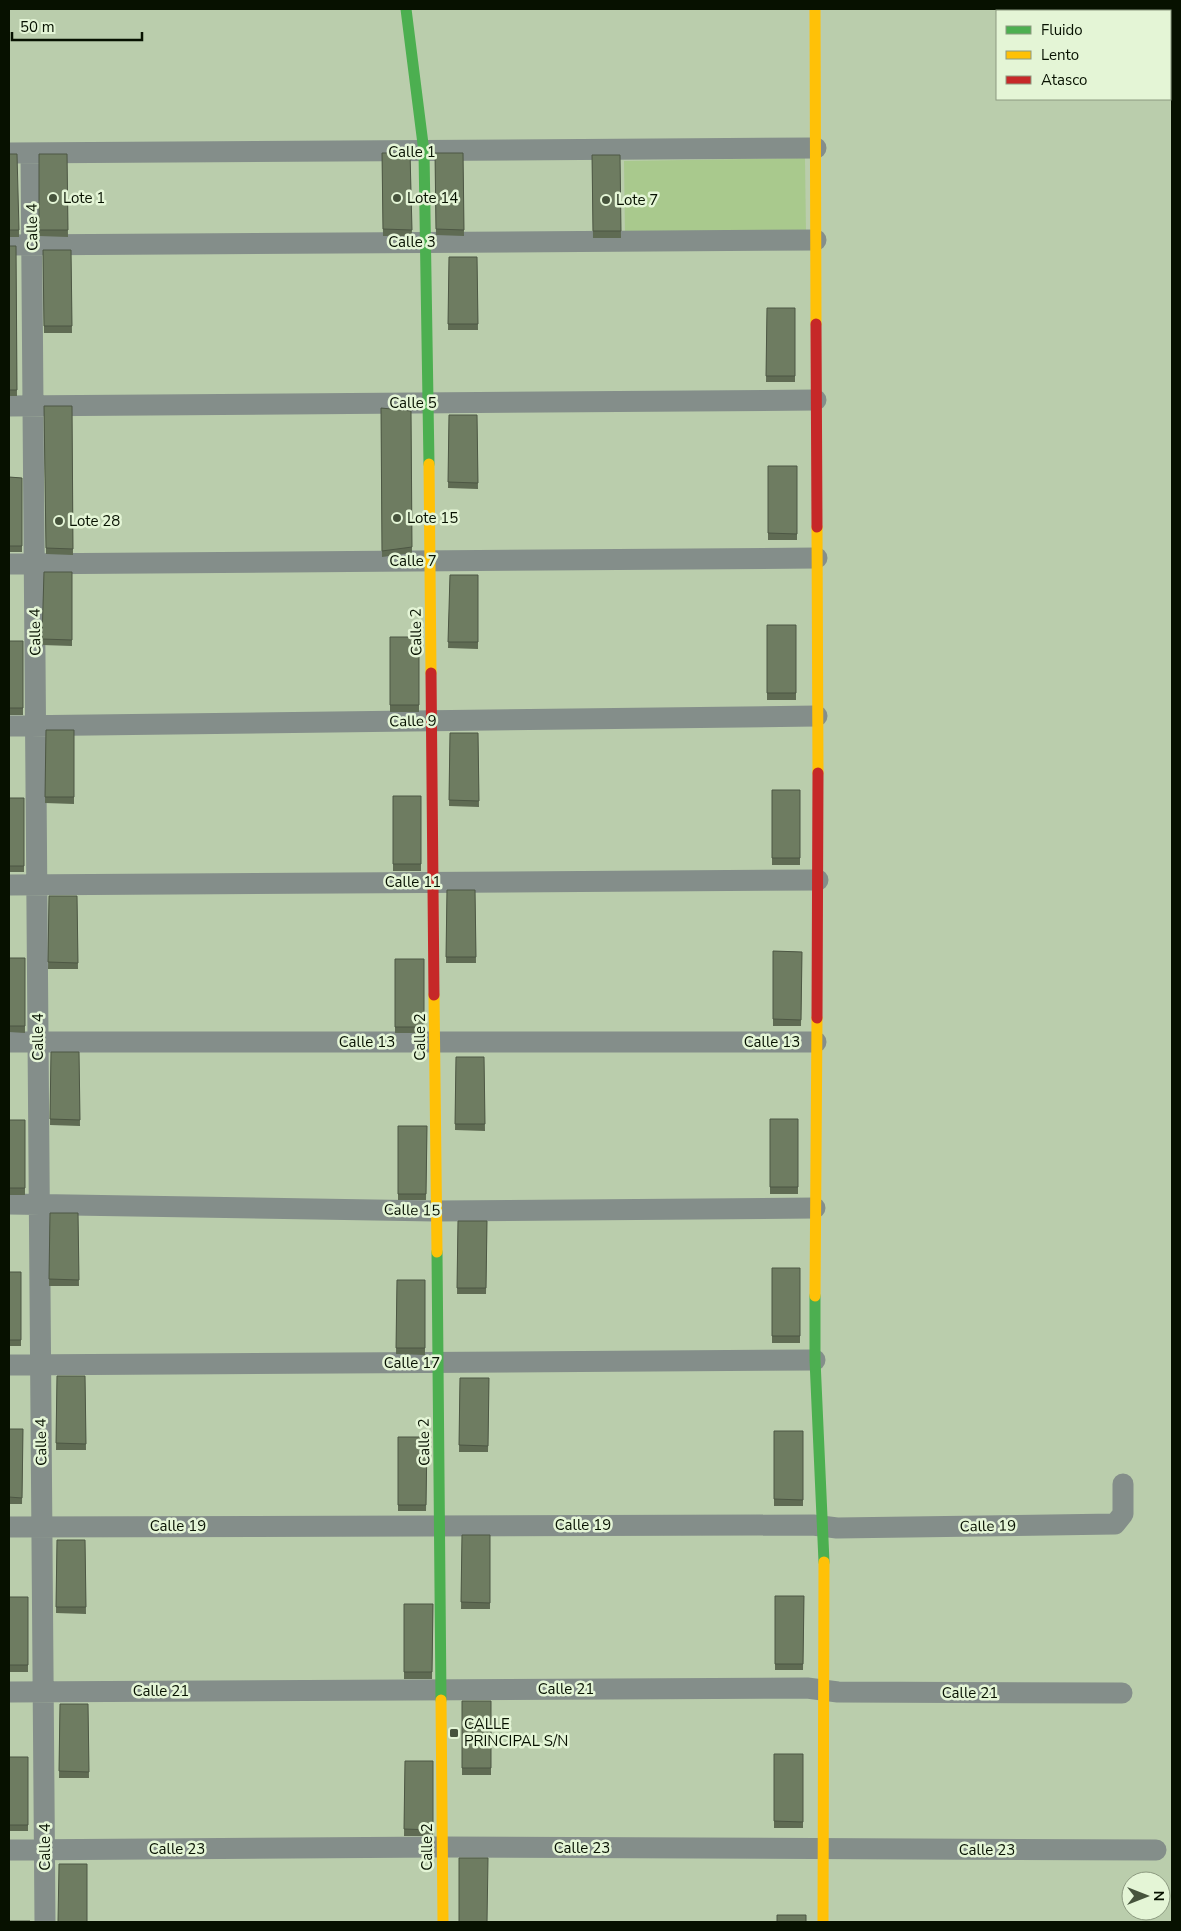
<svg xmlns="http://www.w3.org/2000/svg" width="1181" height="1931" font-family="'Nunito Sans',sans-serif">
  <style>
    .green { fill: #a9c98d }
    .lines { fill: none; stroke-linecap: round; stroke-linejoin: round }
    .street { stroke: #848e8a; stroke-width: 21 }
    .fast { stroke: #4caf50; stroke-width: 11 }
    .slow { stroke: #ffc107; stroke-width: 11 }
    .jam { stroke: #c62828; stroke-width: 11 }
    .wall { fill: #5f6b53 }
    .building { fill: #6e7c61; stroke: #4d5744 }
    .poi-dot { fill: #46533c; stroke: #e4f5d6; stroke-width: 2 }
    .labels { text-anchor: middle; stroke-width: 5; stroke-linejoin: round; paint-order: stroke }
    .street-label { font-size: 15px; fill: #071100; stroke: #e4f5d6 }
    .poi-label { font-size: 15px; fill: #071100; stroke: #e4f5d6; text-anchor: start }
  </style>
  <rect width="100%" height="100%" fill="#bacdac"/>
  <path class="green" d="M805 158 806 234 625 235 624 161Z"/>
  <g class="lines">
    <path class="street" d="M9 153 816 148
      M31 153 45 1922
      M9 245 816 240
      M9 406 816 400
      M9 564 817 558
      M9 726 817 716
      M9 885 818 880
      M9 1042H816
      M9 1204 435 1211 815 1208
      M9 1365 815 1360
      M9 1527 813 1525 837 1528 1115 1524 1123 1514V1484
      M9 1692 807 1688 838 1692 1122 1693
      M9 1850 442 1847 1156 1850"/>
    <path class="fast" d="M406 9 424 152 429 464
      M437 1252 441 1700
      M815 1296V1360L824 1562"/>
    <path class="slow" d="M815 9 816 324
      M429 464 431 673
      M817 527 818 773
      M434 995 437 1252
      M815 1296 817 1018
      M441 1700 443 1922
      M823 1922 824 1562"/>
    <path class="jam" d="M816 324 817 527
      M431 673 434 995
      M817 1018 818 773"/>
  </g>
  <path class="wall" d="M382 153H410L412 236H383Z
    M435 153H463L464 236 436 235Z
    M9 154 19 230V237H9Z
    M39 154H67L68 237 39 236Z
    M592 155H620L621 238H593Z
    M9 246H16L17 396H9Z
    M43 250H71L72 333H44Z
    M449 257H477L478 330H448Z
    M767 308H795V382H766Z
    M44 406H72L73 555 46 554Z
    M381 408 411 411 412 553 382 557Z
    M449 415H477L478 489 448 488Z
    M768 466H797V540H768Z
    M9 477 22 478V552H9Z
    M44 572H72V646L42 645Z
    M450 575H478V649L448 648Z
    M767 625H796V700H767Z
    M390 637H419V712H390Z
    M9 641H23V715H9Z
    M46 730H74V804L45 803Z
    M450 733H478L479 807 449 806Z
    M772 790H800V865H772Z
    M393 796H421V871H393Z
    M9 798H24V872H9Z
    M447 890H475L476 963H446Z
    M49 896H77L78 969H48Z
    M773 951 802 952 801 1026H773Z
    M9 958H25V1033L9 1032Z
    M395 959H424V1033H395Z
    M51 1052H79L80 1126 50 1125Z
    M456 1057H484L485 1131 455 1130Z
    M770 1119H798V1194H770Z
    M9 1120H25V1195H9Z
    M398 1126H427L426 1200H398Z
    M50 1213H78L79 1286H49Z
    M458 1221H487L486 1294H457Z
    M772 1268H800V1343H772Z
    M9 1272H21V1346H9Z
    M397 1280H425V1355L396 1354Z
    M57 1376H85L86 1450H56Z
    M460 1378H489L488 1452H459Z
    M9 1429H23L22 1504H9Z
    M774 1431H803V1506H774Z
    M398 1437H427L426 1511H398Z
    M462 1535H490V1609H461Z
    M57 1540H85L86 1614 56 1613Z
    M775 1596H804L803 1670H775Z
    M9 1597H28V1672H9Z
    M404 1604H433L432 1679H404Z
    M462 1701H491V1775H462Z
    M60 1704H88L89 1778H59Z
    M774 1754H803V1828H774Z
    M9 1757H28V1831H9Z
    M405 1761H433V1836H404Z"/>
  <path class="building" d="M382 153H410L412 230 383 229Z
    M435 153H463L464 230 436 229Z
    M9 154H17L19 230H9Z
    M39 154H67L68 230H39Z
    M592 155H620L621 231H593Z
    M9 246H16L17 390H9Z
    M43 250H71L72 326H44Z
    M449 257H477L478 324H448Z
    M767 308H795V376H766Z
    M44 406H72L73 549 46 548Z
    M381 408 411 411 412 547 382 551Z
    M449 415H477L478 483 448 482Z
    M768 466H797V534L768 533Z
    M9 477 22 478V546H9Z
    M44 572H72V640L42 639Z
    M450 575H478V642H448Z
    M767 625H796V693H767Z
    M390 637H419V705H390Z
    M9 641H23V708H9Z
    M46 730H74V797H45Z
    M450 733H478L479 801 449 800Z
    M772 790H800V858H772Z
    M393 796H421V864H393Z
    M9 798H24V866H9Z
    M447 890H475L476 957H446Z
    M49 896H77L78 963 48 962Z
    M773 951 802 952 801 1020 773 1019Z
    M9 958H25V1026H9Z
    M395 959H424V1027H395Z
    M51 1052H79L80 1120 50 1119Z
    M456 1057H484L485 1124H455Z
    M770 1119H798V1187H770Z
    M9 1120H25V1188H9Z
    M398 1126H427L426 1194H398Z
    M50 1213H78L79 1280 49 1279Z
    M458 1221H487L486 1288H457Z
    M772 1268H800V1336H772Z
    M9 1272H21V1340H9Z
    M397 1280H425V1348H396Z
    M57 1376H85L86 1444 56 1443Z
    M460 1378H489L488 1446 459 1445Z
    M9 1429H23L22 1498 9 1497Z
    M774 1431H803V1500L774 1499Z
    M398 1437H427L426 1505H398Z
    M462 1535H490V1603L461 1602Z
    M57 1540H85L86 1607H56Z
    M775 1596H804L803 1664H775Z
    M9 1597H28V1665H9Z
    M404 1604H433L432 1672H404Z
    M462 1701H491V1768H462Z
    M60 1704H88L89 1772 59 1771Z
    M774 1754H803V1822L774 1821Z
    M9 1757H28V1825H9Z
    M405 1761H433V1830L404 1829Z
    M459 1858H488L487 1922H459Z
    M59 1864H87V1922H58Z
    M777 1915H806V1922H777Z
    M9 1921H30V1922H9Z"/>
  <g class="poi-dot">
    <circle cx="53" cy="198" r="5"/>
    <circle cx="397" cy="198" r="5"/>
    <circle cx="606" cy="200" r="5"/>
    <circle cx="397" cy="518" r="5"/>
    <circle cx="59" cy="521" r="5"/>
    <rect x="449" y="1728" width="10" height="10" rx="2.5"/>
  </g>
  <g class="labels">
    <g class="street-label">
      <text x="412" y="157">Calle 1</text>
      <text transform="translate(32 227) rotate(-91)" y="5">Calle 4</text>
      <text x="412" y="247">Calle 3</text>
      <text x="413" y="408">Calle 5</text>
      <text x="413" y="566">Calle 7</text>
      <text transform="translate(35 632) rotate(-91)" y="5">Calle 4</text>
      <text transform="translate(416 632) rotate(-91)" y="5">Calle 2</text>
      <text transform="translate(413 721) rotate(-1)" y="5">Calle 9</text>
      <text x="413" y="887">Calle 11</text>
      <text transform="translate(38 1037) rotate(-90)" y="5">Calle 4</text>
      <text transform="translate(420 1037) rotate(-90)" y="5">Calle 2</text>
      <text x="367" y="1047">Calle 13</text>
      <text x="772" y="1047">Calle 13</text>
      <text transform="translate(412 1210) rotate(1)" y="5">Calle 15</text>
      <text x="412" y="1368">Calle 17</text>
      <text transform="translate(41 1442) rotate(-91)" y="5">Calle 4</text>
      <text transform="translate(424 1442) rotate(-91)" y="5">Calle 2</text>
      <text x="583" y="1530">Calle 19</text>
      <text x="178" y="1531">Calle 19</text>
      <text transform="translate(988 1526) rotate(-1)" y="5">Calle 19</text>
      <text x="566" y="1694">Calle 21</text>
      <text x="161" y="1696">Calle 21</text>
      <text x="970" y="1698">Calle 21</text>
      <text transform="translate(45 1847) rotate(-90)" y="5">Calle 4</text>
      <text transform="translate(427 1847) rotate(-90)" y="5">Calle 2</text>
      <text x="582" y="1853">Calle 23</text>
      <text x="177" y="1854">Calle 23</text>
      <text x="987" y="1855">Calle 23</text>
    </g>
    <g class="poi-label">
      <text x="63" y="203">Lote 1</text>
      <text x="407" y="203">Lote 14</text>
      <text x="616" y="205">Lote 7</text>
      <text x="407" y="523">Lote 15</text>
      <text x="69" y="526">Lote 28</text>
      <text x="464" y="1729">CALLE<tspan x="464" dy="17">PRINCIPAL S/N</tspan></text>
    </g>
  </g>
  <rect width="1181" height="1931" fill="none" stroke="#071100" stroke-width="20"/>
  <rect x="996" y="10" width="175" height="90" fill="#e4f5d6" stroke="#8c9a80"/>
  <rect x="1006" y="26" width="25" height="8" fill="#4caf50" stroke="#8c9a80"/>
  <text x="1041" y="35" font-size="15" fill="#071100">Fluido</text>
  <rect x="1006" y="51" width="25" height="8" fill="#ffc107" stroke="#8c9a80"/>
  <text x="1041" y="60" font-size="15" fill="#071100">Lento</text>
  <rect x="1006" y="76" width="25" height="8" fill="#c62828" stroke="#8c9a80"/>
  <text x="1041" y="85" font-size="15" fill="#071100">Atasco</text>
  <g transform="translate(1146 1896) rotate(90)"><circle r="24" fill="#e4f5d6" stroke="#8c9a80"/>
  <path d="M0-4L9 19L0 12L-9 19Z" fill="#46533c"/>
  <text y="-8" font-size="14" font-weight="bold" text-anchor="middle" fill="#071100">N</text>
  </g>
  <path d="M12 32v8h130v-8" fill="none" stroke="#071100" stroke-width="2.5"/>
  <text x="20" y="32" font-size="15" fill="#071100" stroke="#e4f5d6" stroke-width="4" paint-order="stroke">50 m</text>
</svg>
